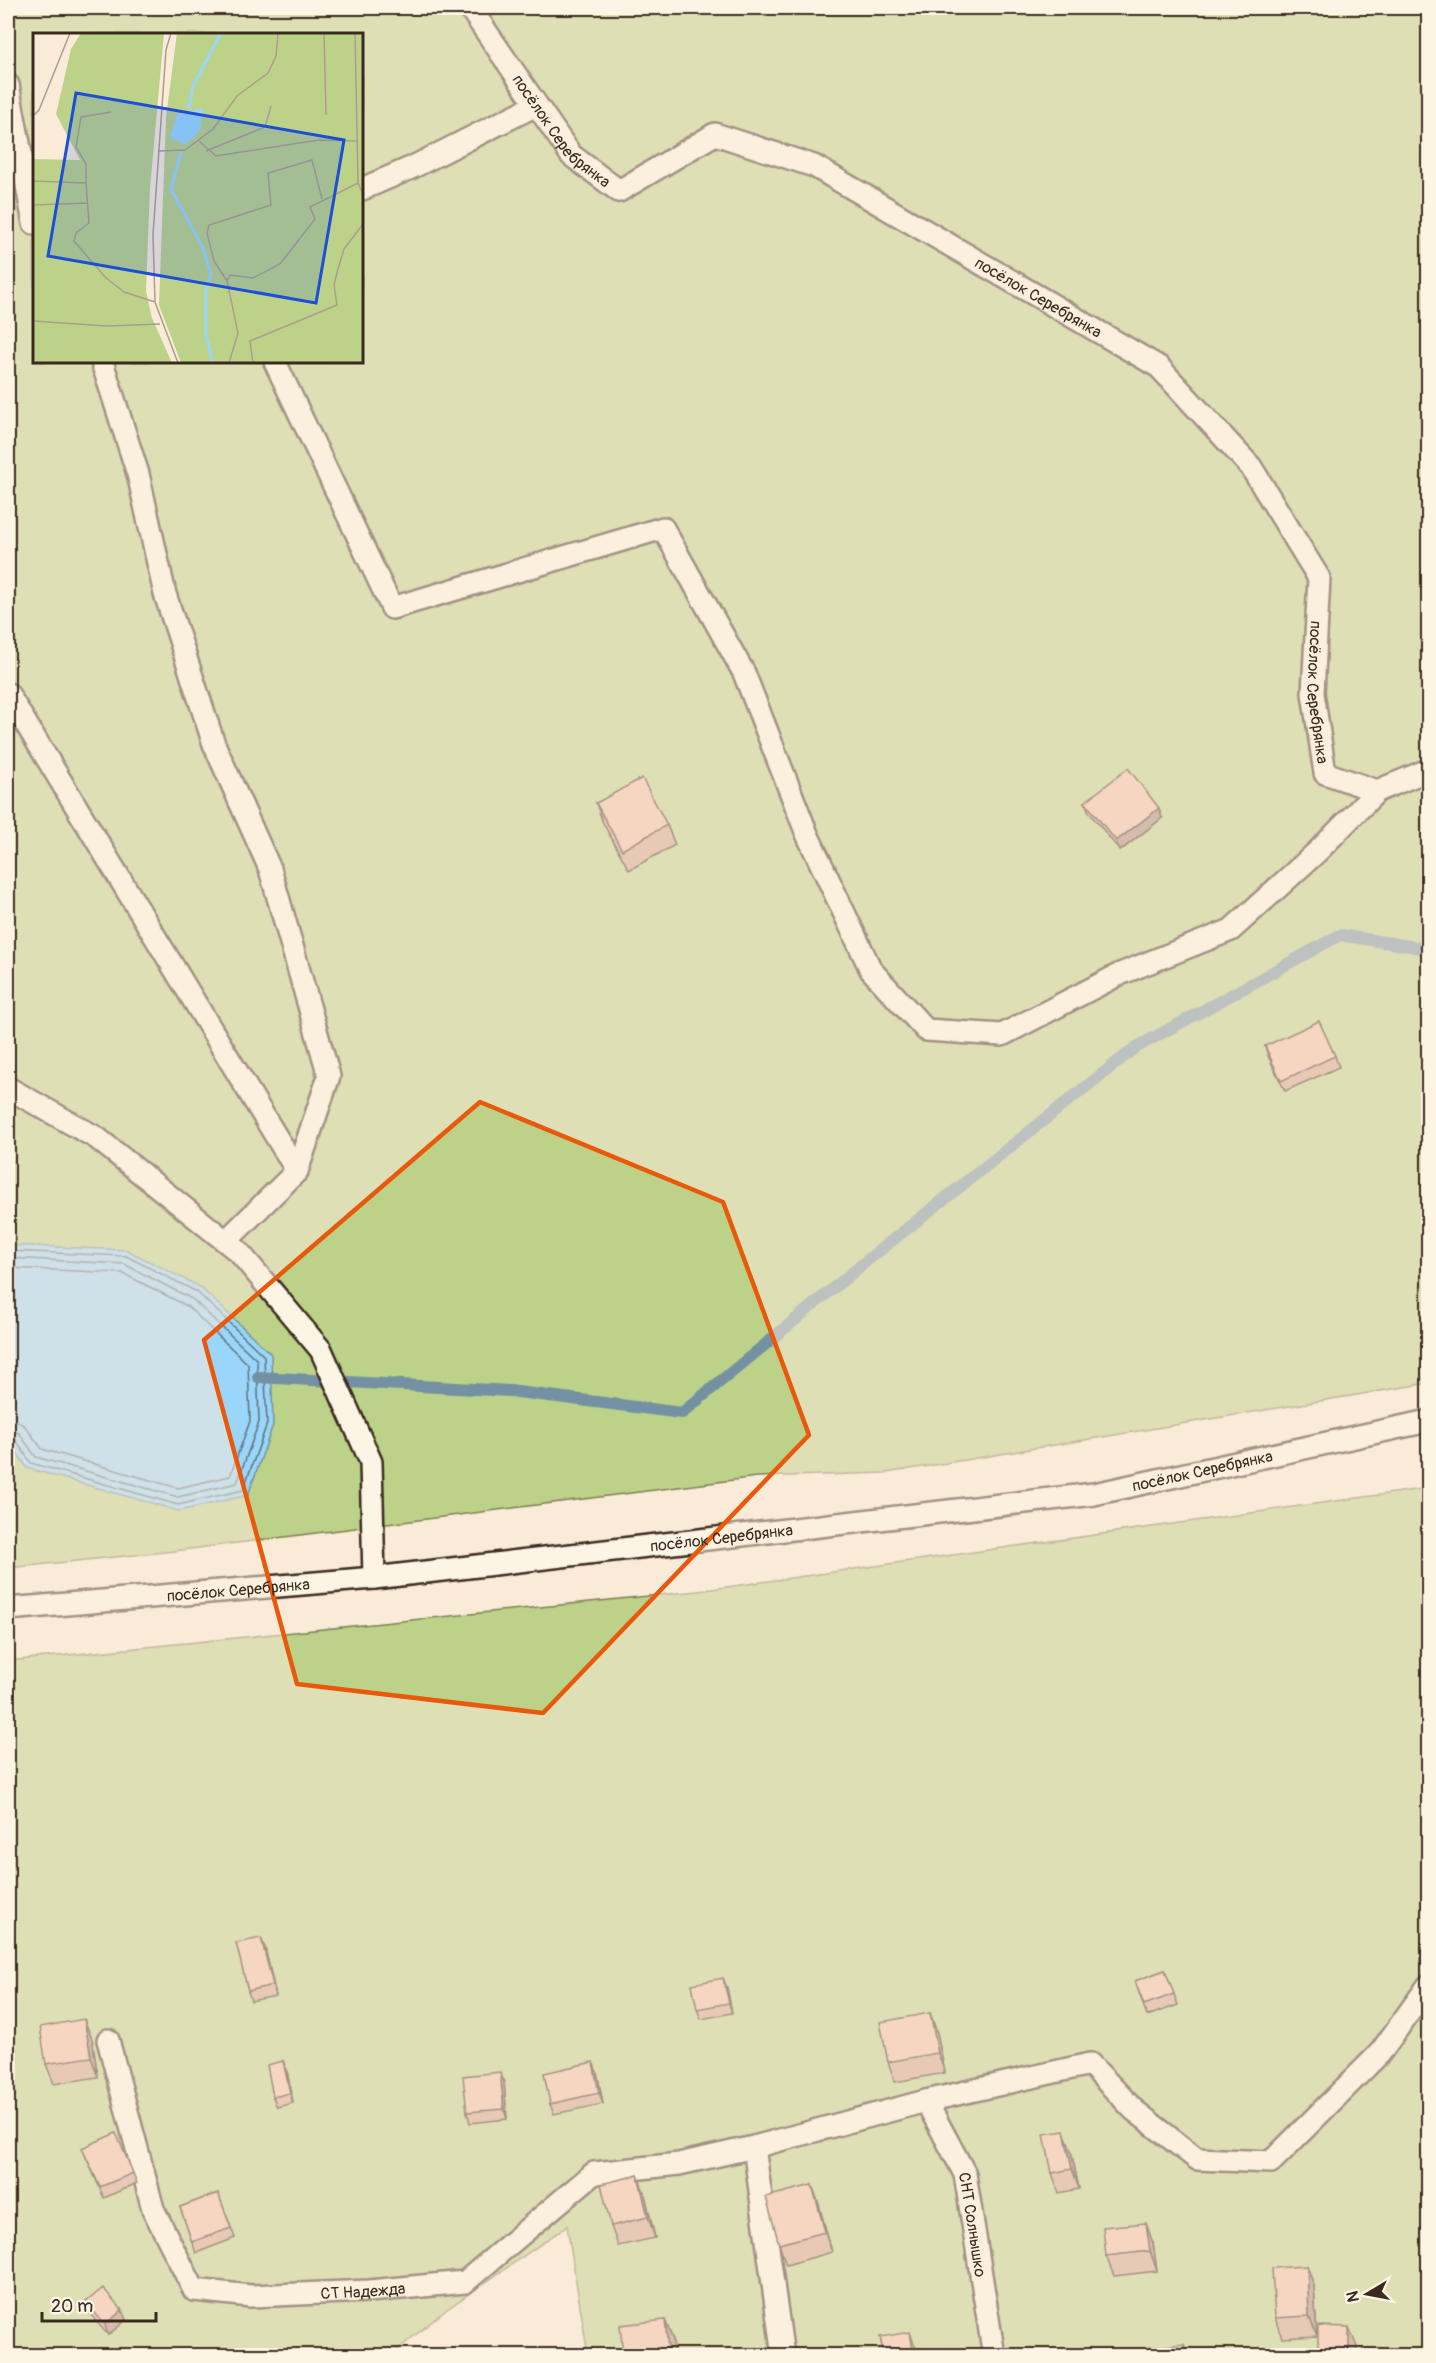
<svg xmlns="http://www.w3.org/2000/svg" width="1436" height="2363" font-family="Pangolin,sans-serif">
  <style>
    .green { fill: #bcd288; stroke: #7c7e53; stroke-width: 1.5; fill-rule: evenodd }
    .water { fill: #99d6fa; stroke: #7391a2; stroke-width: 1.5 }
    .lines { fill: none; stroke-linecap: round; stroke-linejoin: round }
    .shore { stroke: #616f76; stroke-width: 1.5 }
    .stream { stroke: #7391a2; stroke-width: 12 }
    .service-casing { stroke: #3b2a1e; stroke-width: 26 }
    .service { stroke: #fcf5e5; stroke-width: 21 }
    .wall { fill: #d0a38d; stroke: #3b2a1e; stroke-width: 1.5 }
    .shaded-wall { fill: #a98573; stroke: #3b2a1e; stroke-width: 1.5 }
    .building { fill: #f2bea4; stroke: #3b2a1e; stroke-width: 1.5 }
    .marked { fill: none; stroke: #e8590c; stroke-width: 4.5; stroke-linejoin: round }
    .labels { text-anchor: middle; stroke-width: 6; stroke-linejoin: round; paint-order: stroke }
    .street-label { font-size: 16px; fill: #3b2a1e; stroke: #fcf5e5 }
    .inset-river { fill: none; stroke: #99d6fa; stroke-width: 3 }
    .inset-road { fill: none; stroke: #ae9d8e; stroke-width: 1.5 }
    .view { fill: #1d4ed8; fill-opacity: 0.15; stroke: #1d4ed8; stroke-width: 3 }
    .inset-edge { fill: none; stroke: #3b2a1e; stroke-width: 3 }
  </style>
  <rect width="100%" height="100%" fill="#faead8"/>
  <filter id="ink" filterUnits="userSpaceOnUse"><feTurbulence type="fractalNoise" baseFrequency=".0167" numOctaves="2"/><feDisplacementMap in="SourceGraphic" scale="12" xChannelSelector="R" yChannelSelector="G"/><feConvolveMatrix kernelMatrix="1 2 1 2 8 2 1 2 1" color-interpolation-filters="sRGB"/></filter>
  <g filter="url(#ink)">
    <path class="green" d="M8 8H1428V1383L886 1473 757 1477 174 1551 8 1568ZM34 34H362V362H34Z
      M1428 1488V2355H588L567 2226 447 2309 391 2355 8 2356V1661L698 1591Z"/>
    <path class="water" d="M8 1245 127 1250 200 1287 271 1354 273 1425 248 1495 179 1511 27 1468 8 1438Z"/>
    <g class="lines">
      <path class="shore" d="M8 1251 126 1256 197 1292 264 1356 267 1424 243 1490 178 1505 31 1463 15 1439 8 1436
        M8 1258 124 1264 192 1299 257 1360 259 1422 237 1483 178 1497 36 1457 19 1433 8 1429
        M8 1268 122 1273 187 1306 248 1364 250 1421 230 1476 178 1488 42 1449 25 1426 17 1421 8 1420"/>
      <path class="stream" d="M258 1377 510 1391 682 1413 875 1254 1135 1048 1340 935 1428 949"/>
      <defs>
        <g id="service">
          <path id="s1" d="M470 8 571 155 619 191 715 134 814 166 1159 367 1251 467 1319 578 1313 693 1325 773 1377 791 1428 770"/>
          <path d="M8 85 34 223"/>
          <path d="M362 189 413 167 536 105"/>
          <path d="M102 362 138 474 165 594 214 744 270 869 329 1076 297 1171 226 1241"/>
          <path d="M275 362 392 608 663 528 744 673 807 834 871 970 926 1030 1002 1035 1120 974 1231 930 1318 851 1377 791"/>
          <path d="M8 694 297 1171"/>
          <path d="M8 1088 97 1138 239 1252 321 1350 371 1462 374 1578"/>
          <path id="s2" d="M8 1609 374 1578 1094 1494 1428 1421"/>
          <path id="s3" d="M108 2040 153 2209 194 2290 251 2296 369 2291 465 2282 594 2173 679 2164 754 2147"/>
          <path id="s4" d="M926 2101 965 2174 994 2356"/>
          <path d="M783 2356 754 2147 926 2101 1090 2064 1134 2110 1197 2159 1271 2162 1380 2053 1428 1986"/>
        </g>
      </defs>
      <use href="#service" class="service-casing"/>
      <use href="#service" class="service"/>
    </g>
    <path class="wall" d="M1085 802 1162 818 1120 851 1089 812Z
      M596 803 667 825 675 845 629 870 603 823Z
      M1265 1046 1335 1056 1339 1067 1285 1091 1268 1056Z
      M265 1948 276 1996 251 2001 248 1991Z
      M1165 1970 1178 2005 1147 2016 1135 1981Z
      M727 1988 732 2013 701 2019 697 2009Z
      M930 2013 937 2033 945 2073 895 2082 888 2062Z
      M92 2039 98 2077 54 2084 46 2064Z
      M283 2061 287 2071 293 2103 277 2107 273 2097Z
      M597 2072 603 2104 554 2114 550 2104Z
      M504 2082 507 2119 470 2123 467 2112Z
      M82 2148 133 2173 137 2183 104 2198Z
      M1071 2151 1079 2189 1059 2193 1052 2173Z
      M812 2185 819 2205 832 2252 786 2265 779 2244Z
      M218 2193 235 2238 196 2253 180 2207Z
      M645 2195 655 2238 618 2246 611 2226Z
      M1153 2243 1157 2271 1114 2276 1106 2256Z
      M1307 2266 1314 2286 1317 2336 1282 2338 1275 2318Z
      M86 2302 122 2310 126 2320 108 2335 89 2313Z
      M665 2320 673 2340 674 2355H624L623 2353Z
      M880 2337 917 2352 918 2355H884Z"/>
    <path class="shaded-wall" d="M1159 808 1162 818 1120 851 1116 841Z
      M261 1938 265 1948 276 1996 273 1985Z
      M723 1978 727 1988 732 2013 729 2003Z
      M930 2013 937 2033 945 2073 938 2053Z
      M84 2019 92 2039 98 2077 91 2057Z
      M283 2061 287 2071 293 2103 290 2093Z
      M593 2062 597 2072 603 2104 599 2093Z
      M500 2072 504 2082 507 2119 504 2109Z
      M1064 2131 1071 2151 1079 2189 1072 2169Z
      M638 2175 645 2195 655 2238 648 2217Z
      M812 2185 819 2205 832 2252 825 2232Z
      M1146 2223 1153 2243 1157 2271 1150 2251Z
      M1307 2266 1314 2286 1317 2336 1309 2316Z
      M122 2310 126 2320 108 2335 105 2325Z
      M665 2320 673 2340 674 2355H671L668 2349Z
      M1349 2327 1357 2347V2355H1349Z
      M910 2332 917 2352 918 2355H915L913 2351Z
      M1184 2344 1188 2355H1185Z"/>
    <path class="building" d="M1128 768 1159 808 1116 841 1085 802Z
      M642 778 667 825 622 850 596 803Z
      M1319 1021 1335 1056 1281 1081 1265 1046Z
      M261 1938 273 1985 248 1991 236 1943Z
      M1165 1970 1174 1994 1144 2005 1135 1981Z
      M723 1978 729 2003 697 2009 692 1984Z
      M930 2013 938 2053 888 2062 880 2022Z
      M84 2019 91 2057 46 2064 40 2027Z
      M283 2061 290 2093 273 2097 267 2065Z
      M593 2062 599 2093 550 2104 544 2073Z
      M500 2072 504 2109 467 2112 463 2076Z
      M1064 2131 1072 2169 1052 2173 1044 2134Z
      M116 2133 133 2173 100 2187 82 2148Z
      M638 2175 648 2217 611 2226 601 2184Z
      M812 2185 825 2232 779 2244 766 2197Z
      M218 2193 231 2228 192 2242 180 2207Z
      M1146 2223 1150 2251 1106 2256 1103 2227Z
      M1307 2266 1309 2316 1275 2318 1272 2268Z
      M103 2288 122 2310 105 2325 86 2302Z
      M665 2320 668 2349 623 2353 620 2325Z
      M1318 2326 1349 2327V2355H1318Z
      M910 2332 913 2351 884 2355 880 2337Z
      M1184 2344 1185 2355H1151L1150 2348Z"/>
  </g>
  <path d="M0 0H1436V2363H0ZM480 1102 723 1202 809 1435 543 1713 297 1684 204 1340Z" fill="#faead8" fill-opacity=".55" fill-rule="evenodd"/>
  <path class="marked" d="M480 1102 723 1202 809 1435 543 1713 297 1684 204 1340Z"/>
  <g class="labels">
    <g class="street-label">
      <text dy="6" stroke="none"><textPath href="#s1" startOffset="154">посёлок Серебрянка</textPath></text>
      <text dy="6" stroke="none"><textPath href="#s1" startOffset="714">посёлок Серебрянка</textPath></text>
      <text dy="6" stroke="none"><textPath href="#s1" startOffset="1234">посёлок Серебрянка</textPath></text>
      <text dy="6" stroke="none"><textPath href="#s2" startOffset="1203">посёлок Серебрянка</textPath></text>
      <text dy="6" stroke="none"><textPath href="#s2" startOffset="717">посёлок Серебрянка</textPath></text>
      <text dy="6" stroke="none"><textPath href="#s2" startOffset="231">посёлок Серебрянка</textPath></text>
      <text dy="6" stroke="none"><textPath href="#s4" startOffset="134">СНТ Солнышко</textPath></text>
      <text dy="6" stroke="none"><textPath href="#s3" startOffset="435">СТ Надежда</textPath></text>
    </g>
  </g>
  <g transform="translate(33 33)">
    <rect width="330" height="330" fill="#faead8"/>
    <path d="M48 0H131L117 155 113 258 119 285 139 330H0V126L47 127 23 81 38 16ZM144 0H330V330H148L126 272 133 84Z" fill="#bcd288"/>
    <path d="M170 75 167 97 161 104 152 111 137 105 144 81Z" fill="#99d6fa"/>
    <path class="inset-river" d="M156 76 160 53 188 0M148 119 138 156 170 215 178 241 173 257V301L180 330"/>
    <path class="inset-road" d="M138 0 133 17 120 202 122 269 145 330M291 0 293 82M322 0 325 150 330 161M0 83 6 77 37 0M166 108 183 123 286 107 325 108M125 118 152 117 180 96 204 63 235 40 243 23 245 0M173 118 232 94 238 73M0 148 53 150 56 190 43 200 41 208 72 244 91 259 122 269M53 150V131L43 114 48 84 78 79M0 172 55 170M194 248 181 228 174 200 176 192 238 172 235 140 279 127 289 166M0 288 74 293 127 291M37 330H83M196 330 205 300 194 248 197 242 220 245 247 231 282 186 277 174 325 150M220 330 217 308 304 272 301 252 305 236 311 216 330 191"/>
    <path class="view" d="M43 60 311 107 283 270 15 223Z"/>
    <rect width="330" height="330" class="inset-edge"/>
  </g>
  <rect width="1436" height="2363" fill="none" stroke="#fcf5e5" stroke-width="30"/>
  <rect x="15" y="15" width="1406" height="2333" fill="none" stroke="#3b2a1e" stroke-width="2" filter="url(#ink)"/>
  <g transform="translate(1367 2294) rotate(260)" stroke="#fcf5e5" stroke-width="4.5" paint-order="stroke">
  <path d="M0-4.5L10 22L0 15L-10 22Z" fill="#3b2a1e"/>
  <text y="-9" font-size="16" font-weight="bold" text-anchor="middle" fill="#3b2a1e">N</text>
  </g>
  <path d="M42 2312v9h114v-9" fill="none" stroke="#3b2a1e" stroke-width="3"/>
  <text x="51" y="2312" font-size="18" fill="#3b2a1e" stroke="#fcf5e5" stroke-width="4.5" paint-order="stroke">20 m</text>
</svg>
